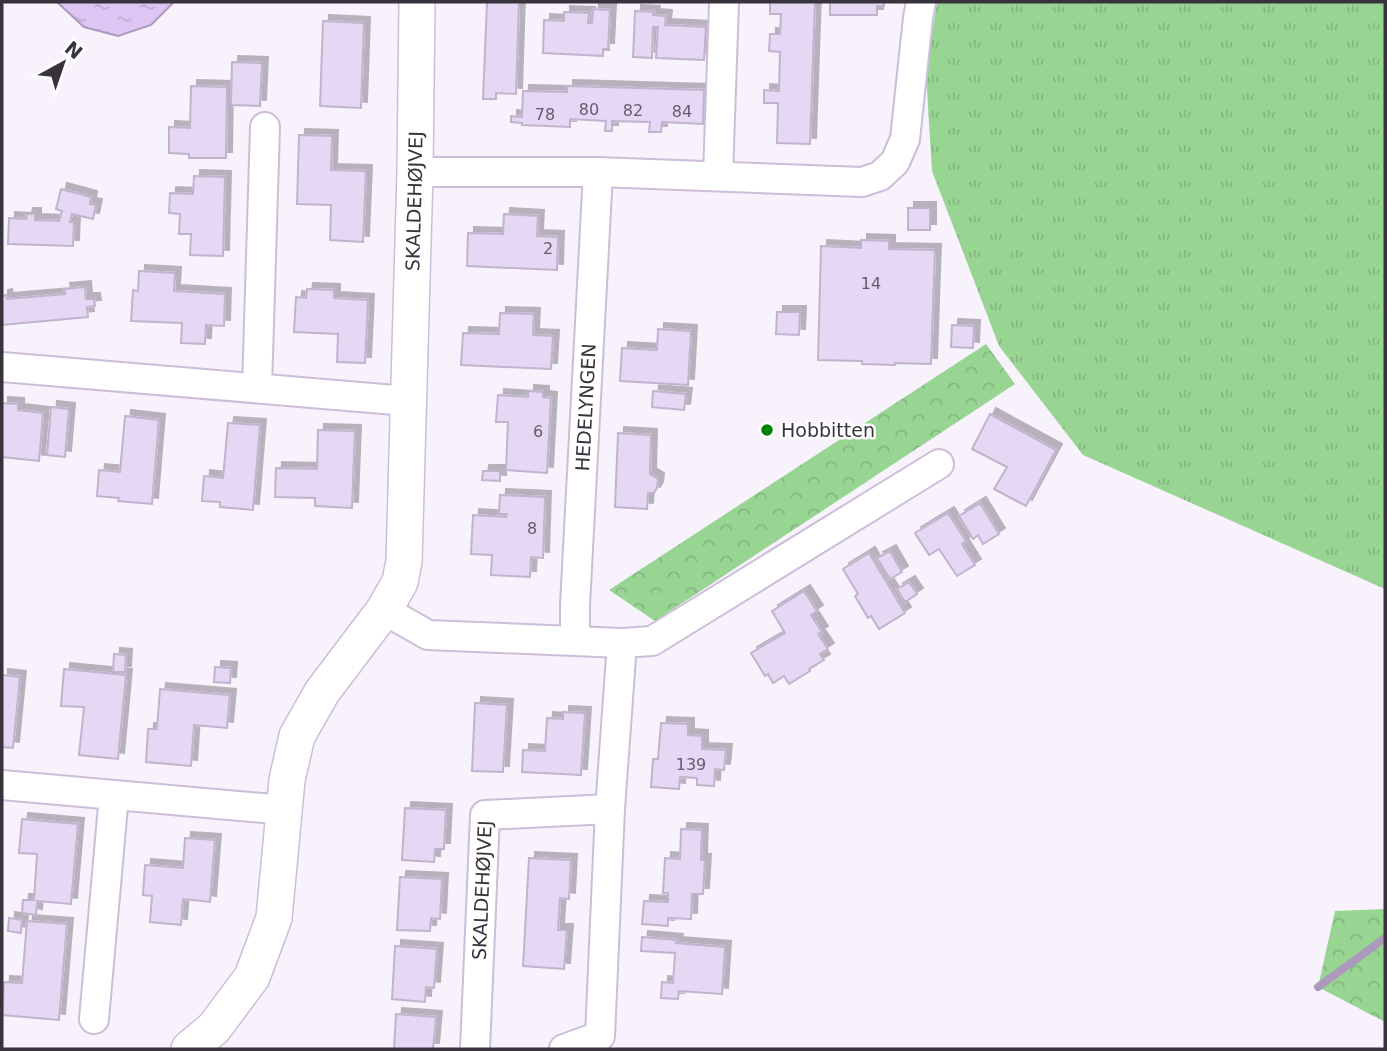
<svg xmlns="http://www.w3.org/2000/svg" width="1387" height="1051" font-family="'DejaVu Sans',sans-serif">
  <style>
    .grass { fill: url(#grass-tufts) }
    .forest { fill: url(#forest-crowns) }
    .water { fill: url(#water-ripples); stroke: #ac9abd; stroke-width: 2 }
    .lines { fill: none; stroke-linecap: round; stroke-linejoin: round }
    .stream { stroke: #ac9abd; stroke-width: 8 }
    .building { fill: #e6d8f4; stroke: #c1b3ce; stroke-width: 2; filter: url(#shadow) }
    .minor-casing { stroke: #ccbed9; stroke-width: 32 }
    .tertiary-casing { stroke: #ccbed9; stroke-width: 38 }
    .minor { stroke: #fff; stroke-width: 28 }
    .tertiary { stroke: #fff; stroke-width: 35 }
    .poi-dot { fill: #008300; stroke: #fff; stroke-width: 2.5 }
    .labels { text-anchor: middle; stroke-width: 5; stroke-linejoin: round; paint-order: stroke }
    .number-label { font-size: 16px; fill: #645c6c }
    .street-label { font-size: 19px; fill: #39333e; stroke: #fff }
    .poi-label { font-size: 19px; fill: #39333e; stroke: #fff; text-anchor: start }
  </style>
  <defs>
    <pattern id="grass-tufts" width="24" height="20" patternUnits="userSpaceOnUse" patternTransform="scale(1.75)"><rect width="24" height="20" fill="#98d593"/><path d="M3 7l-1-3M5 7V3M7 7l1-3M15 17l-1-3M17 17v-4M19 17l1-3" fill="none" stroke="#84b780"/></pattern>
    <pattern id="forest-crowns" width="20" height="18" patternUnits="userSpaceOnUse" patternTransform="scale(1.75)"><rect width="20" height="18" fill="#98d593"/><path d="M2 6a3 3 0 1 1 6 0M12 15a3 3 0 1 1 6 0" fill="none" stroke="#84b780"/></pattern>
    <pattern id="water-ripples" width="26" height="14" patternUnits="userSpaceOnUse" patternTransform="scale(1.75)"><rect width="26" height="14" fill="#dec6f4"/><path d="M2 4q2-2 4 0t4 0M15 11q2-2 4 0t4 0" fill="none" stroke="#bfabd2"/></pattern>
    <filter id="shadow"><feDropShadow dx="6" dy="-6" stdDeviation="0" flood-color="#0004"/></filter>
  </defs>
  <rect width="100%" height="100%" fill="#f8f2fd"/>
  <path class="grass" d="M937 2H1385V589L1083 455 999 346 932 171 926 74Z"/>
  <path class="forest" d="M986 344 1015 384 655 621 609 590Z
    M1385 909V1022L1318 987 1335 911Z"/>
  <path class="water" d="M57 2H174L151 25 118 36 84 27Z"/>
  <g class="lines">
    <path class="stream" d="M1318 987 1385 938"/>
  </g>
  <path class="building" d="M487 2H519L516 94 496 93V99H483Z
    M770 2H815L810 144 777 143 778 103H764V90L779 91 780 52 769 51 770 34H780L781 14H770Z
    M830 2H884V6H877V15H830Z
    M593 9 610 10 608 49H603V56L543 53 544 20 564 21V12L589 13 588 23H592Z
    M635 11 654 12 653 15 666 16 665 25 706 27 704 60 656 58 658 27H653L652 58 633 57Z
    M323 21 364 23 361 108 320 106Z
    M232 62 262 63 260 106 231 105Z
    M191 86 227 87 226 158H189V154L169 153V127L190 128Z
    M567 86 704 90 703 124 662 122 661 132H649L650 122 612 121V131H605L606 121 570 119V127L522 125V123L511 122V116L522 117 523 91 567 92Z
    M299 135 332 136 331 170 366 171 363 242 330 240 331 205 297 204Z
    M194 176 225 177 223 256 190 255 191 234H179L180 214 169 213 170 193 193 194Z
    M61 189 91 197 90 204 96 205 93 219 72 214 70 222H74L73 246 8 244 9 218 26 219 27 214H35V220L59 221 62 211 56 209Z
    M908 208H930V230H908Z
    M504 214 538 216 537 236 558 237 557 270 467 266 468 233 503 234Z
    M861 240 889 241V249L935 250 931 364 895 363V365L862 364V361L818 360 821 246 861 248Z
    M139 271 175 273 174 291 225 294 224 326 206 325 205 344 181 343 182 323 131 321 133 290 138 291Z
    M85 287 86 299H94L95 306 87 307 88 317 2 325V296L6 295 7 299 65 294 64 289Z
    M307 289 334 290V298L368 300 365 363 337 362 338 334 294 332 296 297 306 298Z
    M777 312H800L799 335 776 334Z
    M500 313 534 314 533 335 553 336 551 369 461 365 463 333 499 334Z
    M952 325 974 326 973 348 951 347Z
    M658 329 691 331 688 385 620 381 622 348 657 350Z
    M528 391 543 392V397L551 398 547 473 506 470 508 422H496L498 395 528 397Z
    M653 391 686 394 684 410 652 407Z
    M2 403 18 404V410L43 413 39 461 2 457Z
    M51 407 69 409 65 457 47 455Z
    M990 414 1056 450 1026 506 994 489 1007 467 972 449Z
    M125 416 159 420 152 504 118 501 119 498 97 496 99 470 120 472Z
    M228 423 260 425 253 510 220 507V502L202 501 204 476 223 478Z
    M318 430 355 431 352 508 315 506V498L275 497 276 468 317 469Z
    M618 433 651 435 650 474 658 479 657 488 654 493H648L647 509 615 507Z
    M483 471H500V481L482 480Z
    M500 495 545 497 543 558 531 557 530 577 491 575 492 555 471 554 473 515 506 517 507 514H499Z
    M980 503 999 534 983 544 978 535 973 539 959 516Z
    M948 513 966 541 962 544 975 565 957 576 939 549 929 555 915 533Z
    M890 551 902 572 890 579 877 558Z
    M869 553 905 613 879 629 871 616 868 618 855 596 858 594 843 569Z
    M909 582 917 594 905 602 897 589Z
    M804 591 817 611 811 615 822 632 818 634 828 649 820 654 824 660 809 669 810 671 789 684 784 676 773 683 768 674 765 676 751 653 785 633 772 611Z
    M114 654 126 655 125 672H113Z
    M215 667 231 668 230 683 214 682Z
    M64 669 126 675 118 759 79 755 84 707 61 706Z
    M2 675 20 677 13 748 2 747Z
    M160 689 230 695 227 728 194 725 191 766 146 762 148 729H157Z
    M475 703 507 705 503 772 472 771Z
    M563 712 585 713 581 775 522 772 523 750 545 751 547 718 563 719Z
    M661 723 688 724V735L702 736V749L726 750 724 770 715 769 714 786 697 785V778L680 777 679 789 651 787 653 759H658Z
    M405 808 446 810 444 849H435L434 862 402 860Z
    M22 819 78 824 71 904 37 901 36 915 22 913 23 900H34L37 854 19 853Z
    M681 829 702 830 701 860H705L703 894H692L691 919 668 918V926L642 924 644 901 668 902V893H663L665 858 680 859Z
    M185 838 215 840 210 902 183 899 181 925 150 922 152 896 143 895 145 865 183 868Z
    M529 858 571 860 569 899 560 898 558 930H567L564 969 523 966Z
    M400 877 442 879 440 919 431 918 430 931 397 930Z
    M9 918 22 920 21 933 8 931Z
    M27 921 67 924 59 1020 2 1015 4 982 22 983Z
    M642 937 677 940 676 943 725 947 722 994 679 991 678 999 661 998 662 982 673 983 675 953 641 951Z
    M395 946 437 949 434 988 426 987 425 1002 392 999Z
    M396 1014 436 1017 433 1049H394Z"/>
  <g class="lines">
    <defs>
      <g id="minor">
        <path d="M415 172H598L862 182 880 176 895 162 905 139 918 18 921 2"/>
        <path d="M718 176 724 2"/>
        <path d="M2 367 407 401"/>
        <path d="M257 388 265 127"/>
        <path d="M384 610 428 635 622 643 652 641 939 464"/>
        <path id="s1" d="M575 641V605L598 172"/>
        <path d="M2 785 285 810"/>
        <path d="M94 1019 114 795"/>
        <path id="s2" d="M475 1049 485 815 610 809"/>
        <path d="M564 1049 600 1036 610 809 622 643"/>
      </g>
      <g id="tertiary">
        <path id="s3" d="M189 1049 214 1028 252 977 274 918 287 780 297 736 322 692 384 610 400 582 404 561 415 172 417 2"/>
      </g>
    </defs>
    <use href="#minor" class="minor-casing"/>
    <use href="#tertiary" class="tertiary-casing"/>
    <use href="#minor" class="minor"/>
    <use href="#tertiary" class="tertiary"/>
  </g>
  <circle class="poi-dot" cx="767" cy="430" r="7"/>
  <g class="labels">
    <g class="number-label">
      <text x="589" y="115">80</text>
      <text x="633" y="116">82</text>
      <text x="682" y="117">84</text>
      <text x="545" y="120">78</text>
      <text x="548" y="254">2</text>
      <text x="871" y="289">14</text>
      <text x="538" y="437">6</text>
      <text x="532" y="534">8</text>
      <text x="691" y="770">139</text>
    </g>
    <g class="street-label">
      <text dy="7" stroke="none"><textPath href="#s3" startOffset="910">SKALDEHØJVEJ</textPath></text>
      <text dy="7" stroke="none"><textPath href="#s1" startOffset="234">HEDELYNGEN</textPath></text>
      <text dy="7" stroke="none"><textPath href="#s2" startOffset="159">SKALDEHØJVEJ</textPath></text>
    </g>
    <g class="poi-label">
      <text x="781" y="437">Hobbitten</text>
    </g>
  </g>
  <rect width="1387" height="1051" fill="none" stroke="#39333e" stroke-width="7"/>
  <g transform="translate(63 63) rotate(40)" stroke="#ffffff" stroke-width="5" paint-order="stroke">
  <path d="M0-5L12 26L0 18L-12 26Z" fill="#39333e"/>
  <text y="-10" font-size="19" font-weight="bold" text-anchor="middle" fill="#39333e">N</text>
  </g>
</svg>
